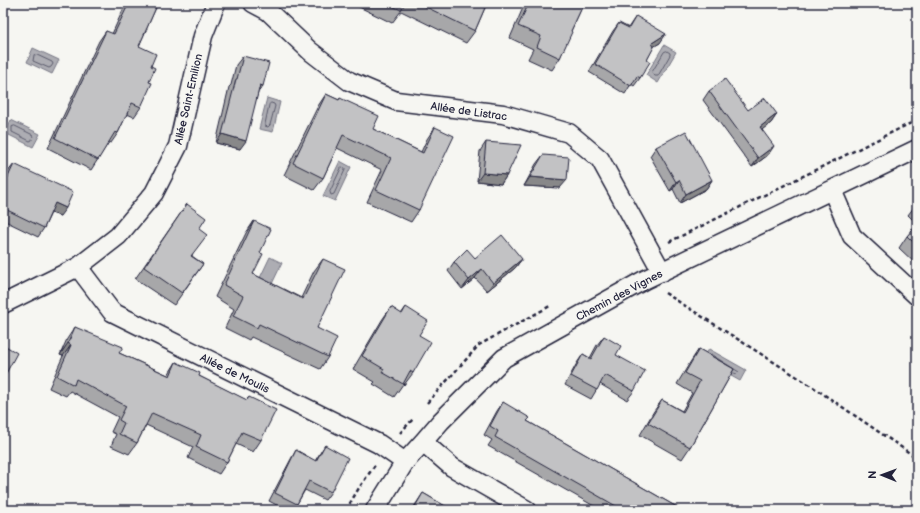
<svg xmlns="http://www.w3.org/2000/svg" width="920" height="513" font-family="'Balsamiq Sans',sans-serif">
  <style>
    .water { fill: #adadb3; stroke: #757583 }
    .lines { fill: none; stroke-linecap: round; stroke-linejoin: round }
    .shore { stroke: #5a5a6b; stroke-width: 1 }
    .street-casing { stroke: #22223b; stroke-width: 21 }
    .path { stroke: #22223b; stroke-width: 2.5; stroke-dasharray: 4 3; stroke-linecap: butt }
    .street { stroke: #f6f6f2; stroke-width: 18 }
    .wall { fill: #a7a7a9; stroke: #22223b }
    .shaded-wall { fill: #888889; stroke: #22223b }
    .building { fill: #c2c2c4; stroke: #22223b }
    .labels { text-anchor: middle; stroke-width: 3; stroke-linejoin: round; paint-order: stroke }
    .street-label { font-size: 11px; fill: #22223b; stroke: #f6f6f2 }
  </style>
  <rect width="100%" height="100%" fill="#f6f6f2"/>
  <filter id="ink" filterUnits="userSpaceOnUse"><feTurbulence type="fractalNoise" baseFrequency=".025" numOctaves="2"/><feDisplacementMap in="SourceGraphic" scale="8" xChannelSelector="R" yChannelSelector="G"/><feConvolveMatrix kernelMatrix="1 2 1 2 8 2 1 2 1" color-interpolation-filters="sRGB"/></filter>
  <g filter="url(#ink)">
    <path class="water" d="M664 45 676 52 658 83 646 75Z
      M33 48 59 60 52 74 27 62Z
      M267 98 280 102 273 132 259 129Z
      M11 120 40 134 33 147 5 133Z
      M340 161 351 167 335 201 323 196Z
      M270 257 282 263 270 288 258 282Z
      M709 349 746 370 740 381 703 360Z"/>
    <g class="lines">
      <path class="shore" d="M667 51 670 53V55L658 76H655L653 74 652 72 664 52Z
        M37 55 52 62 53 64 51 67 49 68 33 61 34 55Z
        M271 103 274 104 275 106 270 125 268 127 265 126V124L269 105Z
        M15 126 33 135 32 140 30 141 12 132V127Z
        M342 167 345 168V170L334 194 331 195 330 192Z
        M712 355 739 372 737 374 734 373"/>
      <defs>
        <path id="street" d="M253 3 268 11 310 51 349 81 396 101 503 114 569 133 600 159 662 272
          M832 190 852 236 917 296
          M78 267 112 312 379 444 405 462
          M3 304 78 267 118 236 154 193 178 146 203 36 216 3
          M423 442 452 467 527 510
          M375 510 405 462 423 442 441 421 504 358 644 280 917 149"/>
      </defs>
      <use href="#street" class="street-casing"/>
      <path class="path" d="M669 242 917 120
        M665 293 813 387 917 458
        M427 403 479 345 550 306
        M400 433 413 419
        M346 510 359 488 375 465"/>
      <use href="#street" class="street"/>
    </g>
    <path class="wall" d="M126 3H158L139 46 151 66 149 82 141 107 134 117 127 114 118 133 111 143 109 142 91 170 48 148 99 41 106 31 112 34Z
      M351 3H487L475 31 466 43 401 11 392 23Z
      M525 3H584L571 31 560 58 552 70 528 59 533 49 510 38Z
      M636 16 660 43 654 46 647 60 640 78 634 86 631 84 625 94 589 72 613 31 619 23 628 28Z
      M243 56 258 93 240 149 216 143 229 87 231 85 236 65Z
      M709 91 748 110 777 114 771 123 762 129 768 155 752 167 703 100Z
      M326 94 339 100 340 98 373 129 421 152 427 139 435 127 419 210 411 222 367 202 382 170 337 148 323 178 314 190 284 175 318 106Z
      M486 142 507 175 501 184 477 181 480 151Z
      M656 147 712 180 706 189 680 203 673 189 670 191 650 156Z
      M543 155 560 188 524 186 536 164Z
      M14 164 60 216 51 213 44 228 38 237 3 220V183L7 173Z
      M917 203V224L908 215Z
      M187 204 199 229 192 256 203 264 174 305 135 279Z
      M254 221 260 253 253 274 301 298 314 271 323 259 317 328 328 357 320 369 251 337 249 340 225 328 234 309 215 297 246 233Z
      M917 225V265L899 248 907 236Z
      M475 258 522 259 515 268 487 291 475 278 462 289 448 271 454 262Z
      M391 307 401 314 406 307 419 335 413 373 404 385 403 384 394 397 373 384 375 382 353 369 382 320Z
      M75 327 119 353 168 375 176 362 199 376 246 400 249 397 261 440 253 452 236 444 227 462 219 474 188 458 193 447 146 425 137 443 129 454 111 446 116 434 111 432 118 417 70 391 66 396 49 388 63 356 60 355 67 339Z
      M604 336 616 355 634 391 627 400 600 384 591 399 565 385 577 363 583 354 590 358 597 345Z
      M699 349 734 369 690 447 682 459 640 435 654 411 662 400 682 411 692 393 677 384 691 361Z
      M503 402 527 421 682 510H601L488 446 492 440 484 435 497 411Z
      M325 445 331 492 325 500 305 490 297 504 293 510H286L269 501 291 459 296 450 315 461Z
      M423 493 452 510H412Z"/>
    <path class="shaded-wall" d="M666 34 660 43 646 51 652 43Z
      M260 85 263 86 256 95Z
      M777 114 771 123 754 136 760 127Z
      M222 134 246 141 240 149 216 143Z
      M774 146 768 155 752 167 758 158Z
      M483 173 507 175 501 184 477 181Z
      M530 177 567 180 560 188 524 186Z
      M679 180 673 189 670 191 676 182Z
      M712 180 706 189 680 203 686 194Z
      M55 203 66 208 60 216 49 212Z
      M522 259 515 268 487 291 493 283Z
      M482 269 475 278 462 289 469 280Z
      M68 343 71 345 63 356 60 355Z"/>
    <path class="building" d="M129 3H158L139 46 156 54 151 66 155 68 149 82 152 83 141 107 132 103 118 133 115 132 98 160 55 138 106 31 114 34Z
      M385 3H405L401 10Z
      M418 3H487L475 31Z
      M529 3H584L571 31 572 32 560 58 537 47 541 36 518 26Z
      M636 16 666 34 652 43 654 47 647 60 650 62 640 78 637 76 631 86 595 64 619 23 629 28Z
      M243 56 269 63 263 86 260 85 246 141 222 134 236 79H237Z
      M725 79 748 110 765 98 777 114 760 127 774 146 758 158 709 91Z
      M326 94 339 100 340 98 379 116 373 129 423 153 435 127 454 136 419 210 376 190 391 158 343 135 323 178 293 163Z
      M686 131 712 180 686 194 679 180 676 182 656 147Z
      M486 142 521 145 507 175 483 173Z
      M543 155 569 157 567 180 530 177Z
      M14 164 73 192 66 208 55 203 44 228 3 208V188Z
      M187 204 206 218 199 229 207 235 191 256 203 264 182 293 144 267Z
      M254 221 271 229 260 253 263 254 253 274 303 299 323 259 345 269 317 328 337 338 328 357 259 324 257 328 233 316 243 296 224 285Z
      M917 225V246L907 236Z
      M502 235 522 259 493 283 482 269 469 280 454 262 467 249 475 258Z
      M391 307 402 314 406 307 428 321 419 335 431 342 413 373 410 371 403 384 382 372 384 369 362 356Z
      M75 327 123 347 119 353 170 376 176 362 200 373 199 376 247 400 249 397 276 410 261 440 242 432 227 462 196 447 201 435 152 413 137 443 119 434 124 423 119 420 126 406 76 379 74 385 57 376 71 345 68 343Z
      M604 336 621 346 616 355 645 371 634 391 605 375 597 390 571 376 583 354 591 359Z
      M4 345 17 353 3 379V346Z
      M699 349 734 369 690 447 648 423 662 400 683 412 700 381 685 373Z
      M503 402 530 418 527 421 682 510H623L495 437 498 431 490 426Z
      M325 445 348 458 331 492 309 481 297 504 275 493 296 450 316 461Z
      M423 493 452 510H413Z"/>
  </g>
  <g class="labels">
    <g class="street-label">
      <text transform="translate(188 99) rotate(-77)" y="4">Allée Saint-Emilion</text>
      <text transform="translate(469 111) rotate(8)" y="4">Allée de Listrac</text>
      <text transform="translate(619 295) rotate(-28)" y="4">Chemin des Vignes</text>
      <text transform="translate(235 373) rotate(26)" y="4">Allée de Moulis</text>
    </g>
  </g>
  <rect width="920" height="513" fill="none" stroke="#f6f6f2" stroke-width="16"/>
  <rect x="8" y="8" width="904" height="497" fill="none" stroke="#22223b" stroke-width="1.5" filter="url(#ink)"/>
  <g transform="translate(882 475) rotate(271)" stroke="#f6f6f2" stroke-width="3" paint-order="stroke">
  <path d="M0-3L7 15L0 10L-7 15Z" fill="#22223b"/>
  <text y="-6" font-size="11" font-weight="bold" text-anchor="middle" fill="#22223b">N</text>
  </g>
</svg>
